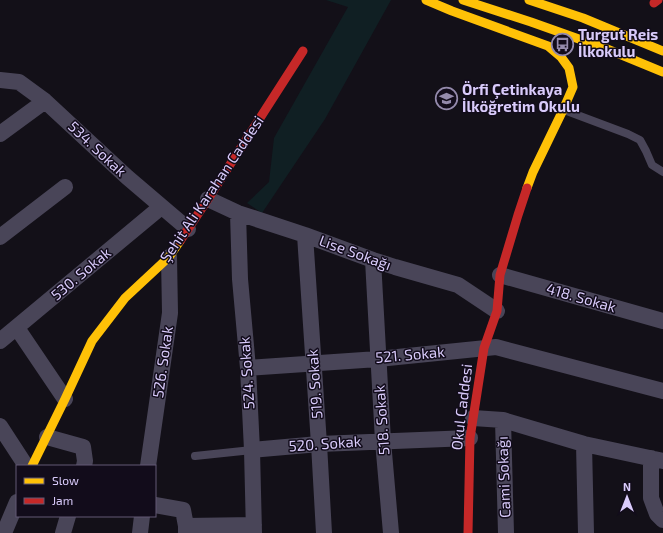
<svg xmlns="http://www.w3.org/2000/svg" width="663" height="533" font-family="'Exo 2',sans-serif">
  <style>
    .green { fill: #101f23 }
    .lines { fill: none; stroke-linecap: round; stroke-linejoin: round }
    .lane { stroke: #494558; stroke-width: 8 }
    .street { stroke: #494558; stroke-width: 16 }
    .slow { stroke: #ffc107; stroke-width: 9 }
    .jam { stroke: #c62828; stroke-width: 9 }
    .labels { text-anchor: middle; stroke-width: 3; stroke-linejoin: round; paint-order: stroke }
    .poi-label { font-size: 15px; font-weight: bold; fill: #d9cbfb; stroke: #120c1b; text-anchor: start }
    .street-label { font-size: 15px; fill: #d9cbfb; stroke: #120c1b }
  </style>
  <rect width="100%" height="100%" fill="#131018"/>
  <path class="green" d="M326 0H391L325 119 262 213 247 203 269 182 274 138 348 7Z"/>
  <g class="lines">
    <path class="lane" d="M564 110 628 134 640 140 646 151 652 165 663 172
      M195 456 252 450"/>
    <path class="street" d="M0 80 19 82 45 101 127 177 188 229
      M0 134 45 101
      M208 199 238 213 305 235 373 260 395 267 458 285 497 311
      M238 213 240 279 248 368 252 450 254 533
      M305 235 319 444 324 533
      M0 237 65 187
      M373 260 383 441 391 533
      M500 275 663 321
      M17 328 65 399
      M0 341 161 207
      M248 368 378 359 496 347 663 391
      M473 418 503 420 584 444 663 461
      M503 420 506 533
      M0 426 26 466
      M47 437 83 447 85 461 84 466
      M584 444 586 533
      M252 450 319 444 470 438
      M651 458V498L657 514 663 520
      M148 466 170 313 169 257
      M155 505 183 510 186 526V533
      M186 526 254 525
      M4 533 17 502
      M63 533 68 516
      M140 533 142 516"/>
    <path class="slow" d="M426 0 452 11 548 46 561 57 569 68 573 87 563 110 533 172 527 188
      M463 0 531 22 607 49 663 72
      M529 0 583 18 663 51
      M32 466 65 399 92 341 125 298 169 257 180 241"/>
    <path class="jam" d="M654 3 658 0
      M180 241 208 199 303 51
      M468 533 470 438 484 348 497 311 500 275 518 215 527 188"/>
  </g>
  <defs>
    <symbol id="bus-ring" viewBox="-11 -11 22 22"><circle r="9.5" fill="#120c1b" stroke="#948aac" stroke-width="1.5"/><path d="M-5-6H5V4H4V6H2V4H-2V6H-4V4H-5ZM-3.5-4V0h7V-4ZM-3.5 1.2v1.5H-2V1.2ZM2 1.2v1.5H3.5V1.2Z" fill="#948aac"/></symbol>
    <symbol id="school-ring" viewBox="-11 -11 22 22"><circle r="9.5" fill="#120c1b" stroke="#948aac" stroke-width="1.5"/><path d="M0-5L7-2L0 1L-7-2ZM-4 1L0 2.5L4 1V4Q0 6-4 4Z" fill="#948aac"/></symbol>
  </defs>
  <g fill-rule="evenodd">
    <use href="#bus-ring" x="550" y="32" width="25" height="25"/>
    <use href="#school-ring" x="434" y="86" width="25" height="25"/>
  </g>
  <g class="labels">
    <g class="poi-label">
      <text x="578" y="40">Turgut Reis<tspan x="578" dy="17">İlkokulu</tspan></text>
      <text x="462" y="95">Örfi Çetinkaya<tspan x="462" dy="17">İlköğretim Okulu</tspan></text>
    </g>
    <g class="street-label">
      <text transform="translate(97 149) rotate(43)" y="5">534. Sokak</text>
      <text transform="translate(212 189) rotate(-56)" y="5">Şehit Ali Karahan Caddesi</text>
      <text transform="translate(355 253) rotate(20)" y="5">Lise Sokağı</text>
      <text transform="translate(81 274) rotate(-40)" y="5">530. Sokak</text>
      <text transform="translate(581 298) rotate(16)" y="5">418. Sokak</text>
      <text transform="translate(410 355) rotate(-5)" y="5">521. Sokak</text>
      <text transform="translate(163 362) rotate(-82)" y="5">526. Sokak</text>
      <text transform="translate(247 373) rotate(-94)" y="5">524. Sokak</text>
      <text transform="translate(315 384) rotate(-94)" y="5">519. Sokak</text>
      <text transform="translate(462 407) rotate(-83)" y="5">Okul Caddesi</text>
      <text transform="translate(382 420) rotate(-94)" y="5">518. Sokak</text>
      <text transform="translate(325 444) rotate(-4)" y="5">520. Sokak</text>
      <text transform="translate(504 477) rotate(-92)" y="5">Cami Sokağı</text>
    </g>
  </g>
  <rect x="16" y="465" width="140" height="52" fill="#120c1b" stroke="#625875"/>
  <rect x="24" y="478" width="20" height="6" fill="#ffc107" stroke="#625875"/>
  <text x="52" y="485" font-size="12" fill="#d9cbfb">Slow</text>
  <rect x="24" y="498" width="20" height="6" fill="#c62828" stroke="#625875"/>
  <text x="52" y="505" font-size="12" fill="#d9cbfb">Jam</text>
  <g transform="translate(627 497)" stroke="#120c1b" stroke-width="3" paint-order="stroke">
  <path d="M0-3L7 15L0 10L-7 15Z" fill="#d9cbfb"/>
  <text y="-6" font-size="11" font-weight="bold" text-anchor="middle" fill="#d9cbfb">N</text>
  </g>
</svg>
